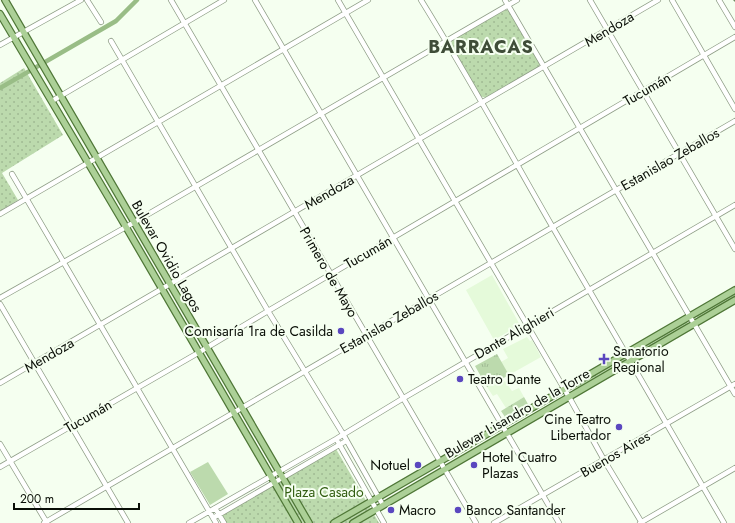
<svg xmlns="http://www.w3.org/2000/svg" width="735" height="523" font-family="Jost,sans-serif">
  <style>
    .built { fill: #e5fada }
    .grass { fill: url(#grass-tufts) }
    .park { fill: url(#park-dots) }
    .garden { fill: #bcdaad }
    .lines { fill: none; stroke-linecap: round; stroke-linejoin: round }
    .stream { stroke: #6e8860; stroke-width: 1.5 }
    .canal { stroke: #99bd86; stroke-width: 4.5 }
    .minor-casing { stroke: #8f9e87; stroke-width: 6 }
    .major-casing { stroke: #4f7737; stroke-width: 8 }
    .minor { stroke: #fff; stroke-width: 4.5 }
    .major { stroke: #acd097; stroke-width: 5.5 }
    .poi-dot { fill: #5a47bf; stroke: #f5fff0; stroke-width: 1.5 }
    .labels { text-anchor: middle; stroke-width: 4; stroke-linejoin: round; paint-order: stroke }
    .street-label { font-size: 14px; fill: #090e06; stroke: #f5fff0 }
    .poi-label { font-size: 14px; fill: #090e06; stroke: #f5fff0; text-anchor: start }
    .park-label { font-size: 14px; fill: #315d10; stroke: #f5fff0 }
    .district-label { font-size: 18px; font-weight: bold; letter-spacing: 1px; fill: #3f4d38; stroke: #f5fff0 }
  </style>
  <defs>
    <pattern id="grass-tufts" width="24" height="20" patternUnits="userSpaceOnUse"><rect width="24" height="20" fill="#bcdaad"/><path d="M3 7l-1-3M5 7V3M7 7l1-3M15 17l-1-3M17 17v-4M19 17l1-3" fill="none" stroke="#a0ba93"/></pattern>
    <pattern id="park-dots" width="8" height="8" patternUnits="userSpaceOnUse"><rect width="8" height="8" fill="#bcdaad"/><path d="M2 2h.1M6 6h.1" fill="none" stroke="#a0ba93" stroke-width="1.8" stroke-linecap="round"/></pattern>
  </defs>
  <rect width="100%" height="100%" fill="#f5fff0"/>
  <path class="built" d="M492 275 520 325 494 340 466 290Z
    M527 337 530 341 532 340 541 357 509 375 501 362 508 358 503 349Z
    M505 381 512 391 519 388 524 397 506 408 497 394 493 396 487 387 496 382 498 385Z"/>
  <path class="grass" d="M735 291V297L700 317H697L696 315Z
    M684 321H687L688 325 637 354 635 353 634 352Z
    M497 354 509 375 487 387 475 366Z
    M625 357V361L575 390 572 389 571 387Z
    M524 397 528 404 505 417 501 411Z"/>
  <path class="park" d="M505 10H509L540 63 539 67 486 98 480 96 451 45 452 39Z
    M24 68 63 135 2 173 18 200 0 211V83Z
    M336 449 379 523H226L221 515Z"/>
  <path class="garden" d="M208 462 228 494 210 505 190 472Z"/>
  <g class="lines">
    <path class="stream" d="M734 0 735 1"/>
    <path class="canal" d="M0 88 116 21 137 0"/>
    <defs>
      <path id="minor" d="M87 0 101 22
        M171 0 476 523
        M255 0 559 523
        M338 0 569 397 604 460 642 523
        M421 0C467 74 509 151 552 226 609 326 667 424 724 523
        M505 0 735 394
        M590 0 735 249
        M672 0 735 109
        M719 0 735 27
        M111 41 268 311 343 434 383 505
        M0 45 81 0
        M52 101 224 0
        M12 174 216 523
        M0 214 368 0
        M0 298 126 227 517 0
        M0 304 128 523
        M0 383 658 0
        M338 442 384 523
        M0 444 47 523
        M0 467 198 353 268 311 735 37
        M215 508 224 523
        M213 518 346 441
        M44 523 735 121
        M189 523 336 439 402 399 735 205
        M494 523 735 384
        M640 523 735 468"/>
      <path id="major" d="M5 0 309 523
        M0 14 126 227 298 523
        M334 523 735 290
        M353 523 735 300"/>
    </defs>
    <use href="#minor" class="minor-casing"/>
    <use href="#major" class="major-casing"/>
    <use href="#minor" class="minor"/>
    <use href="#major" class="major"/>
  </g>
  <g class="poi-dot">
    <circle cx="341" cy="331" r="4"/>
    <path d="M602 353h4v4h4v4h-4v4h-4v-4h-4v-4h4z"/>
    <circle cx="460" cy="379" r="4"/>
    <circle cx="619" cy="427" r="4"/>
    <circle cx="418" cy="465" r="4"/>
    <circle cx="474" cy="465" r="4"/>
    <circle cx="391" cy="510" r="4"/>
    <circle cx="458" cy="510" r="4"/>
  </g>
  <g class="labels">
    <g class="street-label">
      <text transform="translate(609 29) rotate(-31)" y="5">Mendoza</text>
      <text transform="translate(647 89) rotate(-30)" y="5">Tucumán</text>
      <text transform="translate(670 159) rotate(-30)" y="5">Estanislao Zeballos</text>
      <text transform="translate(329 192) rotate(-30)" y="5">Mendoza</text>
      <text transform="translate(368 252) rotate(-30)" y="5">Tucumán</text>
      <text transform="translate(167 256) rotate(60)" y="5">Bulevar Ovidio Lagos</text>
      <text transform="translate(329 272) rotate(60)" y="5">Primero de Mayo</text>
      <text transform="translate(389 322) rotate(-30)" y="5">Estanislao Zeballos</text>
      <text transform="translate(514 333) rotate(-30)" y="5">Dante Alighieri</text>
      <text transform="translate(49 355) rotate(-30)" y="5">Mendoza</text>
      <text transform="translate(517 413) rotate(-30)" y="5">Bulevar Lisandro de la Torre</text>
      <text transform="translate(88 416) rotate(-30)" y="5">Tucumán</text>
      <text transform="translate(615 454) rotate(-30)" y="5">Buenos Aires</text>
    </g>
    <g class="poi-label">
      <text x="333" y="336" text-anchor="end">Comisaría 1ra de Casilda</text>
      <text x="613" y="356">Sanatorio<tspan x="613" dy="16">Regional</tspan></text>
      <text x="468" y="384">Teatro Dante</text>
      <text x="611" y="424" text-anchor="end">Cine Teatro<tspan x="611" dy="16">Libertador</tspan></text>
      <text x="482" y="462">Hotel Cuatro<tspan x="482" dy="16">Plazas</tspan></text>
      <text x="410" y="470" text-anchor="end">Notuel</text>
      <text x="399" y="515">Macro</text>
      <text x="466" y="515">Banco Santander</text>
    </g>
    <g class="park-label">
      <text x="324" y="497">Plaza Casado</text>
    </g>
    <g class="district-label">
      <text x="481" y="53">BARRACAS</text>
    </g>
  </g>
  <path d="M14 503v6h125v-6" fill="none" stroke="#090e06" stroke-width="2"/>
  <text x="20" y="503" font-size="12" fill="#090e06" stroke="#f5fff0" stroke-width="3" paint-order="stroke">200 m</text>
</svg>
